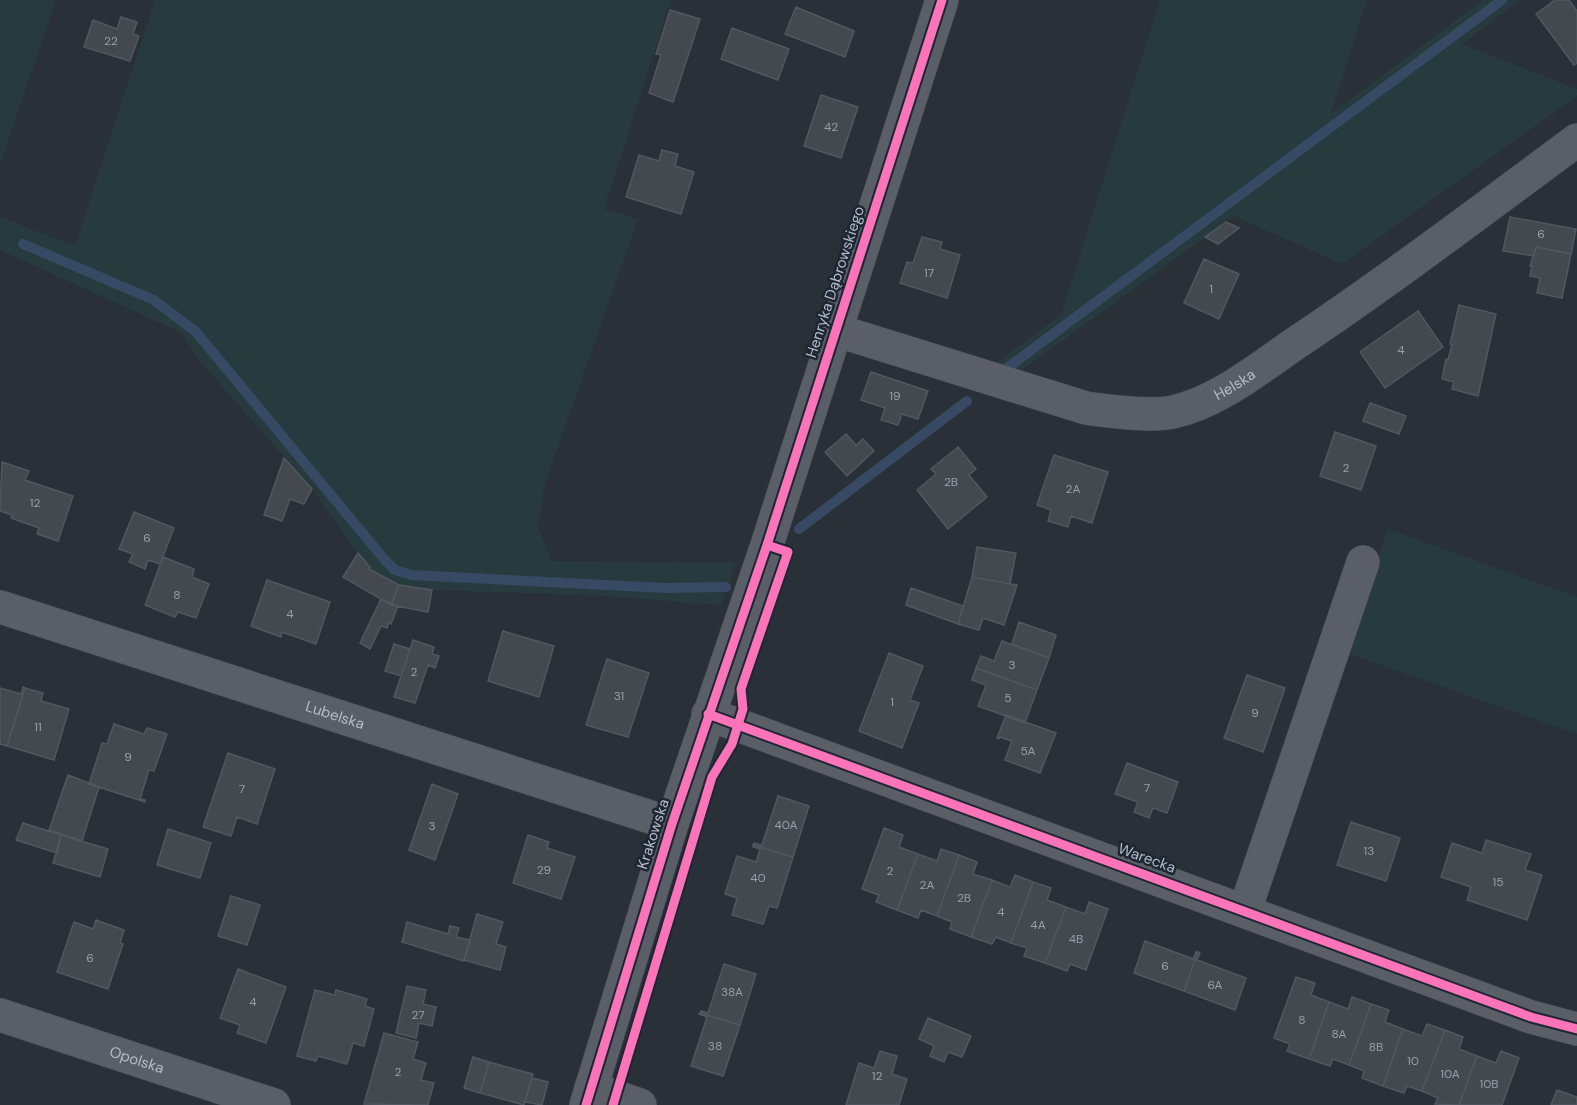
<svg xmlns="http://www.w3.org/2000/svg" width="1577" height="1105" font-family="'DM Sans',sans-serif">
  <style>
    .green { fill: #273a3e }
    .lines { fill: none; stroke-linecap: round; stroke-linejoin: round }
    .stream { stroke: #384963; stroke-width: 10 }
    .building { fill: #444950; stroke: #52575f; stroke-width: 1.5 }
    .minor-casing { stroke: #484c53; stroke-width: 34 }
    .minor { stroke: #5a5e66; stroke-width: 33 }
    .cycleway-casing { stroke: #1d2633; stroke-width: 13 }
    .cycleway { stroke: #fb73b8; stroke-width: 9 }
    .labels { text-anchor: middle; stroke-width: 5; stroke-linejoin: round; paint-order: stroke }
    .number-label { font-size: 12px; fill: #989fab }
    .street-label { font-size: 15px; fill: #b4bcc9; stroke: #1d2633 }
  </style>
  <rect width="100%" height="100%" fill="#2a3038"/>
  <path class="green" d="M0 0H56L0 165Z
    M155 0H671L604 209 638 219 544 487 538 527 551 561 736 563 721 605 591 595 432 590 399 585 369 569 312 489 199 360 182 333 0 250V217L75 246Z
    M1160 0H1367L1331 114 1483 0H1520L1462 44 1577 89V96L1342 264 1234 216 1018 373 994 365 1061 315Z
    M1388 529 1577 597V734L1347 653Z"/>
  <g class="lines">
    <path class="stream" d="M23 244 154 300 196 332 384 559 395 570 412 575 665 588 726 587
      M1006 369 1502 0
      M799 529 967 401"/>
  </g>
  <path class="building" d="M1555 0H1569L1577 11V63L1574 65 1536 14Z
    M796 7 854 31 845 57 785 34Z
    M670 10 700 19 673 102 649 93 661 55 656 54Z
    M121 17 137 22 133 34 139 36 130 61 84 47 93 20 117 29Z
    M732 28 789 49 778 80 721 59Z
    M821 95 858 107 841 158 804 146Z
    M662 150 678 154 675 166 694 172 681 214 626 197 639 155 659 161Z
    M1510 217 1576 229 1571 254 1536 247 1534 256 1503 251Z
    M1226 222 1239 228 1218 244 1205 237Z
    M922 237 942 242 940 249 960 255 947 298 900 283 907 262 913 263Z
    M1536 247 1571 254 1562 298 1537 293 1540 278 1530 276 1532 266H1530Z
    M1204 259 1239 274 1219 319 1184 303Z
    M1459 305 1496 314 1478 396 1452 389 1454 382 1442 379 1446 359 1448 360 1452 345 1450 344Z
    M1418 311 1443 347 1385 388 1360 352Z
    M871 372 928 391 918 419 902 414 898 425 881 420 885 408 861 400Z
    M1370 403 1406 416 1399 434 1363 421Z
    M1335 432 1376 446 1361 490 1320 476Z
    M846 434 856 445 863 439 874 451 847 476 825 452Z
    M958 447 976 469 969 475 987 497 948 529 917 490 936 474 931 469Z
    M1054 455 1108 472 1092 523 1071 516 1068 527 1048 521 1051 510 1037 505Z
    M284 458 312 489 304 504 290 499 282 521 264 515Z
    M2 462 29 471 25 480 73 496 58 541 37 534 39 528 11 518 12 515 0 511Z
    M134 512 174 528 160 564 148 560 145 569 129 562 133 554 119 549Z
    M977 547 1016 553 1010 584 972 577Z
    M358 553 370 567 369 569 399 585 391 605 343 577Z
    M163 557 194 569 192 577 209 584 196 618 178 612 175 617 145 605Z
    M972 577 1017 585 1004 625 983 618 979 630 958 624Z
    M267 580 330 602 316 644 282 632 281 637 251 626Z
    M399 585 432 590 428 612 391 605Z
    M911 588 963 606 958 624 906 605Z
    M381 599 398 606 391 624 389 622 387 628 381 626 370 649 360 643Z
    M1019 622 1056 635 1049 658 1012 644Z
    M503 631 554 646 539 697 488 681Z
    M413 640 434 647 432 654 439 656 435 668 428 665 415 703 394 697Z
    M1002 641 1049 658 1037 690 976 668 981 656 994 661Z
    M394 644 410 649 401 676 385 671Z
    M889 653 923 666 910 700 919 703 902 748 859 731Z
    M607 659 649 673 628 737 586 725Z
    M976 668 1037 690 1025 723 978 706 986 685 972 680Z
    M1247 675 1285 688 1263 752 1224 738Z
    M23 687 25 688 7 746 0 744V688L21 694Z
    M25 688 43 693 41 701 69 709 54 760 7 746Z
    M1006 715 1056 733 1040 773 1005 760 1012 741 1000 737 999 739 997 738Z
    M114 724 144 734 147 728 167 734 154 771 149 770 140 799 145 800V802L89 784 102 743 107 744Z
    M228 753 275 769 257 824 237 817 231 836 203 827Z
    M1127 763 1178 782 1167 813 1153 808 1149 818 1134 812 1138 802 1115 794Z
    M68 775 99 787 82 841 49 830Z
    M432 784 458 794 435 860 409 850Z
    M778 796 809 806 793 857 753 845 754 843 762 845Z
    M1351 822 1400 838 1386 881 1337 865Z
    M23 823 61 835 57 853 16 840Z
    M884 828 903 835 899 847 918 854 897 910 876 902 879 895 862 889Z
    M168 829 211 843 200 878 157 865Z
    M61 835 108 849 100 877 53 863Z
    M528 835 549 842 547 848 575 857 561 899 513 883Z
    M1486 840 1531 854 1525 870 1542 875 1527 920 1467 900 1471 887 1441 877 1452 843 1482 853Z
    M753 845 793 857 777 908 769 906 763 924 732 915 737 898 725 894 737 856 756 862 760 849 753 847Z
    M941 849 959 855 937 916 921 910 918 918 897 910 918 854 937 861Z
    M959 855 977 862 973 874 992 880 971 937 950 929 952 922 937 916Z
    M1015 875 1033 882 1011 943 996 937 992 944 971 937 992 880 1010 887Z
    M1033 882 1051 888 1047 900 1066 907 1045 963 1024 956 1027 948 1011 943Z
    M231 896 260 905 247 945 218 936Z
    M1089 902 1108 909 1086 970 1070 964 1067 971 1045 963 1066 907 1085 914Z
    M477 914 503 922 496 944 506 947 500 970 464 960Z
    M96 920 124 930 120 943 123 944 108 989 57 972 74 922 93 929Z
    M407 922 448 934 450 926 459 928 456 937 470 940 464 961 402 942Z
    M1145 941 1193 959 1196 952H1198L1184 991 1134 973Z
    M1198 952 1200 953 1197 960 1246 978 1235 1010 1184 991Z
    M724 964 756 974 740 1025 700 1013 701 1011 708 1013Z
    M238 969 286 987 266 1043 237 1033 240 1025 220 1018Z
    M1296 977 1315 983 1311 995 1329 1002 1309 1059 1287 1051 1290 1044 1274 1038Z
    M407 986 426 990 423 1004 436 1007 432 1026 419 1023 416 1038 396 1033Z
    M315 990 335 995 336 990 367 999 365 1006 374 1009 364 1046 353 1043 347 1064 318 1056 316 1061 297 1056Z
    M1352 997 1371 1004 1349 1065 1333 1059 1330 1066 1309 1059 1329 1002 1348 1009Z
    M1371 1004 1389 1010 1385 1022 1403 1029 1383 1086 1362 1078 1364 1071 1349 1065Z
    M700 1013 740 1025 723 1076 691 1066 707 1017 699 1014Z
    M928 1018 971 1036 962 1057 948 1052 944 1062 930 1056 934 1046 919 1039Z
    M1427 1024 1445 1030 1422 1091 1407 1086 1404 1093 1383 1086 1403 1029 1422 1036Z
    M1445 1030 1463 1037 1459 1049 1477 1056 1459 1105 1435 1104 1438 1098 1422 1091Z
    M384 1033 418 1042 413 1059 426 1063 421 1080 434 1083 428 1105 364 1104Z
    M880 1051 897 1056 892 1074 907 1079 899 1105H846L859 1063 874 1068Z
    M1501 1051 1519 1058 1502 1105H1459L1477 1056 1496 1063Z
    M473 1057 489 1062 480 1093 464 1088Z
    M489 1062 533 1074 524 1105 480 1093Z
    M532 1078 548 1082 542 1105 525 1102Z
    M1557 1090 1577 1097V1105H1551Z"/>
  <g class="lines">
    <defs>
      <g id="minor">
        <path id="s1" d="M835 330 1086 408C1109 411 1151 417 1173 412 1219 402 1260 367 1299 341 1394 277 1485 208 1577 140"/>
        <path id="s2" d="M0 607 672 824"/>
        <path d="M708 714 1531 1017 1577 1029"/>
        <path d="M1245 910 1363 562"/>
        <path id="s3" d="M0 1015 274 1105"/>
        <path d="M591 1088 640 1105"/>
        <path d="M586 1105 672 824 767 545 942 0"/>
      </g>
    </defs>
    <use href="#minor" class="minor-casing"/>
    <use href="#minor" class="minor"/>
    <defs>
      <path id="cycleway" d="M708 714 1531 1017 1577 1029
        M586 1105 672 824 767 545 942 0
        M613 1105 712 777 732 744 743 709 741 689 788 552 767 545"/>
    </defs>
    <use href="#cycleway" class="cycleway-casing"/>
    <use href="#cycleway" class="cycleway"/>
  </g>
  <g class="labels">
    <g class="number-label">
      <text x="111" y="45">22</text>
      <text x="831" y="131">42</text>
      <text x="1541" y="238">6</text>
      <text x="929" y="277">17</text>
      <text x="1211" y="293">1</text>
      <text x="1401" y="354">4</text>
      <text x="895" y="400">19</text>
      <text x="1346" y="472">2</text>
      <text x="951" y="486">2B</text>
      <text x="1073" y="493">2A</text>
      <text x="35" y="507">12</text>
      <text x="147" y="542">6</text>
      <text x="177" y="599">8</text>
      <text x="290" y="618">4</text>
      <text x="1012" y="669">3</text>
      <text x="414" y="676">2</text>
      <text x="619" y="700">31</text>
      <text x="1008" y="702">5</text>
      <text x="892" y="706">1</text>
      <text x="1255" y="717">9</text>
      <text x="38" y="731">11</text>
      <text x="1028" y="755">5A</text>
      <text x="128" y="761">9</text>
      <text x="1147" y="792">7</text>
      <text x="242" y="793">7</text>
      <text x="786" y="829">40A</text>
      <text x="432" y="830">3</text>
      <text x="1369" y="855">13</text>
      <text x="544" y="874">29</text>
      <text x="890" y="875">2</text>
      <text x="758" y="882">40</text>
      <text x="1498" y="886">15</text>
      <text x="927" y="889">2A</text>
      <text x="964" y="902">2B</text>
      <text x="1001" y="916">4</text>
      <text x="1038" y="929">4A</text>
      <text x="1076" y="943">4B</text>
      <text x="90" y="962">6</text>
      <text x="1165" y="970">6</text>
      <text x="1215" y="989">6A</text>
      <text x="732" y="996">38A</text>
      <text x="253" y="1006">4</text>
      <text x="418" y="1019">27</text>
      <text x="1302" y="1024">8</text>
      <text x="1339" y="1038">8A</text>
      <text x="715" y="1050">38</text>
      <text x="1376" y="1051">8B</text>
      <text x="1413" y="1065">10</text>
      <text x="398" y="1076">2</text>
      <text x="1450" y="1078">10A</text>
      <text x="877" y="1080">12</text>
      <text x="1489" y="1088">10B</text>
    </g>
    <g class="street-label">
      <text transform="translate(835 282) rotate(-72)" y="5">Henryka Dąbrowskiego</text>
      <text dy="5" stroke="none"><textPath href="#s1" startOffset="418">Helska</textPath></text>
      <text dy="5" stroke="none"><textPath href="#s2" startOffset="352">Lubelska</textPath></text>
      <text transform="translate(653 834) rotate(-72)" y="5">Krakowska</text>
      <text transform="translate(1147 858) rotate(20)" y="5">Warecka</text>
      <text dy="5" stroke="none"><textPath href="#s3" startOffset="144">Opolska</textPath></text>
    </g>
  </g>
</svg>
